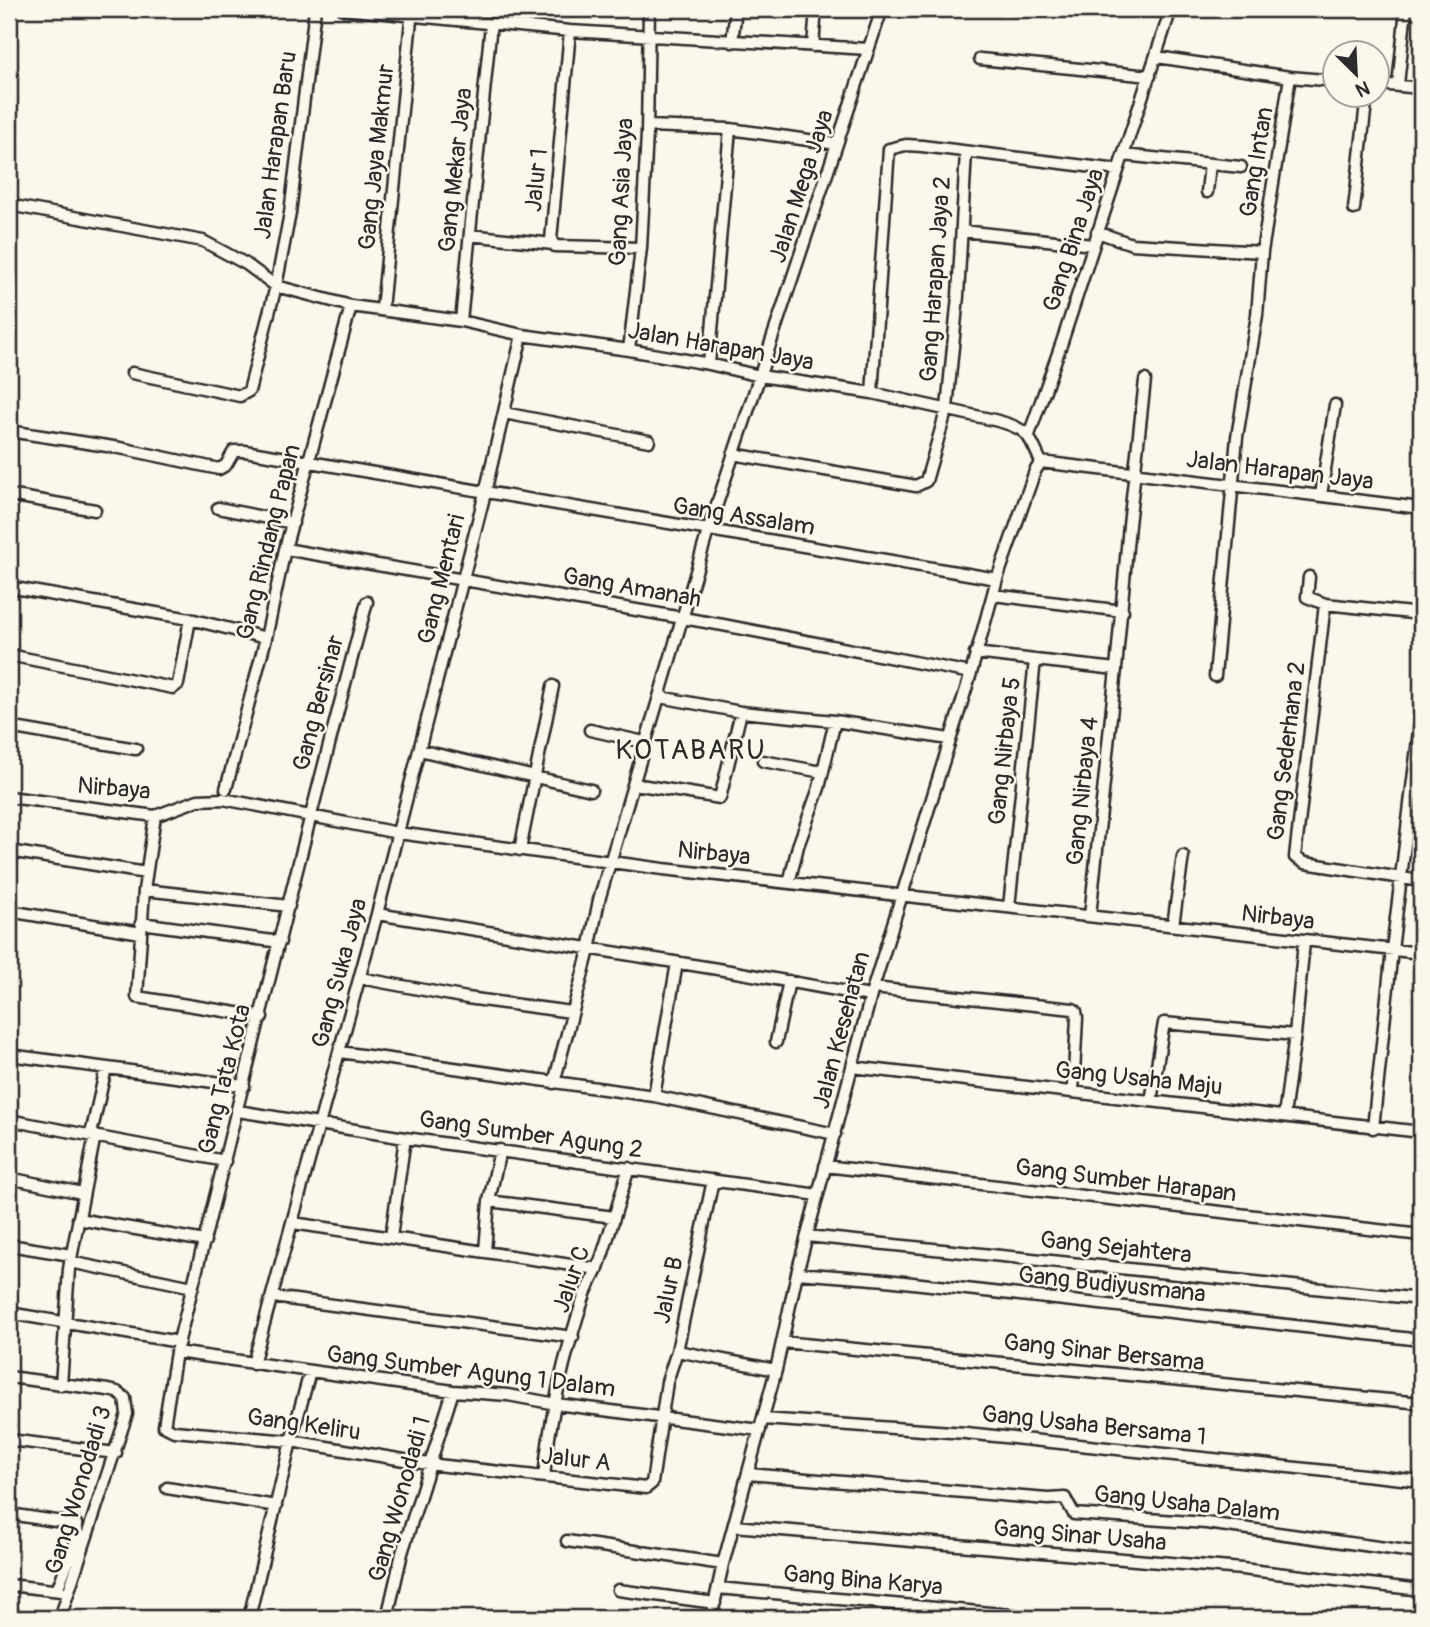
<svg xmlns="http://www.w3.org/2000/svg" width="1430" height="1627" font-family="Pangolin,sans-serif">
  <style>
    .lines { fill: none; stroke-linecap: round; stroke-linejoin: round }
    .minor-casing { stroke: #2b2b2b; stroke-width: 15 }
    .minor { stroke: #fbf7ec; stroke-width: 10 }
    .labels { text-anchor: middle; stroke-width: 5; stroke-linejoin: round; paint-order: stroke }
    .street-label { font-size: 24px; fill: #2b2b2b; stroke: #fbf7ec }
    .quarter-label { font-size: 28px; letter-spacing: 2px; fill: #2b2b2b; stroke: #fbf7ec }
  </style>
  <rect width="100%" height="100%" fill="#fbf7ec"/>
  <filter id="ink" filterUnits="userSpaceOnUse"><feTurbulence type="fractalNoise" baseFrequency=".0143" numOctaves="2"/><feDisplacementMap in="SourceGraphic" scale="14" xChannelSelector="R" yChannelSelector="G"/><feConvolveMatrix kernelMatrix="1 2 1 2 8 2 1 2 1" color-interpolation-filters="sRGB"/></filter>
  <g filter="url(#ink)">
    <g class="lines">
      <defs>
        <path id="minor" d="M343 9 570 31 868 49
          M570 31 551 240 555 246 641 248
          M732 42 736 9
          M813 46 816 9
          M1157 57 1290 77 1336 81
          M980 59 1150 76
          M1378 84 1421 88
          M1398 85 1406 9
          M647 126 730 129 837 144
          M1123 155 1241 167
          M1207 192 1210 164
          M9 205 203 241 246 264 276 286 351 306 461 321 522 335 629 350 709 364 760 376 872 393 994 420C1027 428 1028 433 1041 462L1421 508
          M1354 209 1367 94
          M962 231 1093 245
          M1097 232 1132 244 1262 252
          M470 235 553 244
          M382 309 412 10
          M461 321 491 24
          M629 350 641 248 647 133 649 9
          M709 364 730 129
          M132 373 240 396 249 391 276 286 290 213 315 9
          M872 393 889 149 906 145 922 146 1118 170
          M504 413 649 441
          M9 431 120 448 219 469 226 465 234 451H245L997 579
          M1029 435 1062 342 1171 9
          M733 454 916 486 926 481 947 408 958 296 966 152
          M9 495 95 510
          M1321 495 1335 405
          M218 508 293 523
          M285 549 723 625 971 673
          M1309 577 1307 597 1325 604 1421 614
          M9 587 190 619 266 638
          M993 595 1123 611
          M367 602C299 851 240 1102 176 1352L164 1426 174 1431 291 1441 428 1464 646 1488 652 1483 667 1382 677 1351
          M1325 604 1295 857 1305 863 1421 881
          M975 653 1035 660 1009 907
          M9 655 173 688 178 684 190 619
          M1035 660 1116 669 1129 525 1145 380
          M1215 676 1237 437 1257 315 1262 252 1290 77
          M660 697 741 712 835 721 949 739
          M9 727 136 749
          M590 730 644 742
          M419 750 591 790
          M763 761 822 772
          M634 784 720 798 741 712
          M226 789 266 638 285 549 351 306
          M9 797 155 816 198 800 223 799 398 833 663 869 1421 953
          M155 816 144 890 289 906
          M520 850 553 686
          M9 851 146 873
          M789 883 798 846 819 788 835 721
          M144 890 137 997 262 1017
          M9 911 141 933
          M377 914 730 971 870 996
          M1090 916 1116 669
          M141 923 280 942
          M1173 925 1183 856
          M360 978 467 998 571 1012
          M873 988 1073 1009 1076 1011 1077 1018 1073 1092
          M776 1042 789 981
          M340 1052 654 1096 677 963
          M9 1055 244 1086
          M852 1067 1421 1132
          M554 1083 589 950 599 900 708 531 882 9
          M654 1096 835 1134
          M1151 1101 1164 1023 1295 1035
          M238 1111 405 1138 818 1195
          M1284 1116 1295 1035 1304 942
          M9 1120 225 1161
          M1373 1128 1392 950 1421 715
          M91 1134 106 1068
          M825 1166 1421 1235
          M9 1178 82 1193
          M713 1180 677 1351 776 1370
          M489 1201 614 1217
          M78 1219 205 1241
          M293 1223 598 1269
          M807 1236 1421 1299
          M391 1237 405 1138
          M9 1245 71 1255
          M485 1251 489 1201 500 1150
          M70 1262 193 1287
          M797 1273 886 1280 1421 1340
          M273 1297 573 1337
          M9 1313 179 1342
          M782 1342 1421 1403
          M176 1352 453 1391 508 1395 556 1404 760 1430
          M253 1364 377 914 485 493 522 335
          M9 1377 108 1390 117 1392 125 1398 127 1414 60 1618
          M61 1385 69 1269 95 1135
          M763 1419 966 1433 1421 1481
          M9 1440 116 1453
          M748 1474 1048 1499 1065 1498 1074 1514 1206 1523 1421 1553
          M544 1477C550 1416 565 1352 585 1294 589 1284 595 1275 599 1265 610 1233 619 1200 629 1168
          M167 1488 276 1506
          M9 1514 76 1524 78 1535 57 1590
          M734 1526 1242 1569 1421 1590
          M567 1541 723 1564
          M9 1585 61 1591
          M718 1588 1046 1618
          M618 1590 715 1603
          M249 1618 291 1441 310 1372
          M387 1618 402 1553 453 1391
          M711 1618 723 1564 776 1370 797 1273 873 988 971 673 997 579 1035 471 1041 462"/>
      </defs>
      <use href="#minor" class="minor-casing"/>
      <use href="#minor" class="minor"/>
    </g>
  </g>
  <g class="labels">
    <g class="street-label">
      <text transform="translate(275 145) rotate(-82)" y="8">Jalan Harapan Baru</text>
      <text transform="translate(376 157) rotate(-84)" y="8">Gang Jaya Makmur</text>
      <text transform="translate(1256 162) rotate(-81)" y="8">Gang Intan</text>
      <text transform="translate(455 170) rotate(-84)" y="8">Gang Mekar Jaya</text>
      <text transform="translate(536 180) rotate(-84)" y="8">Jalur 1</text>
      <text transform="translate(801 186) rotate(-72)" y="8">Jalan Mega Jaya</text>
      <text transform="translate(621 192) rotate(-87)" y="8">Gang Asia Jaya</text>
      <text transform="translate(1073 240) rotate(-72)" y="8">Gang Bina Jaya</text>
      <text transform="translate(935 279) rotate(-86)" y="8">Gang Harapan Jaya 2</text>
      <text transform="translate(721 346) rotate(10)" y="8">Jalan Harapan Jaya</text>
      <text transform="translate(1280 470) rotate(7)" y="8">Jalan Harapan Jaya</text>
      <text transform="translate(744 516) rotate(9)" y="8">Gang Assalam</text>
      <text transform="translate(268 542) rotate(-76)" y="8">Gang Rindang Papan</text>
      <text transform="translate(441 579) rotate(-76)" y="8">Gang Mentari</text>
      <text transform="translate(632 587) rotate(10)" y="8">Gang Amanah</text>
      <text transform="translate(318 703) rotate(-75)" y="8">Gang Bersinar</text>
      <text transform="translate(1004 751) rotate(-84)" y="8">Gang Nirbaya 5</text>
      <text transform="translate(1286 751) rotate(-83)" y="8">Gang Sederhana 2</text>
      <text transform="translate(114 788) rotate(5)" y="8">Nirbaya</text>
      <text transform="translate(1082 791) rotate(-84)" y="8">Gang Nirbaya 4</text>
      <text transform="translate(714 853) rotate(6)" y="8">Nirbaya</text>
      <text transform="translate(1278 917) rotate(7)" y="8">Nirbaya</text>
      <text transform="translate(339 973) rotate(-75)" y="8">Gang Suka Jaya</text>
      <text transform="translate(841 1030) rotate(-75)" y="8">Jalan Kesehatan</text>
      <text transform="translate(1139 1078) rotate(6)" y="8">Gang Usaha Maju</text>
      <text transform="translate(224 1079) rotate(-76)" y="8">Gang Tata Kota</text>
      <text transform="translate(531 1134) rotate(8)" y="8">Gang Sumber Agung 2</text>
      <text transform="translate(1126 1180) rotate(7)" y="8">Gang Sumber Harapan</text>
      <text transform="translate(1116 1247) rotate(6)" y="8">Gang Sejahtera</text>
      <text transform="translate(571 1279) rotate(-71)" y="8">Jalur C</text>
      <text transform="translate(1112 1284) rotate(6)" y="8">Gang Budiyusmana</text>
      <text transform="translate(668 1290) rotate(-78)" y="8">Jalur B</text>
      <text transform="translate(1104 1352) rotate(6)" y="8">Gang Sinar Bersama</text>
      <text transform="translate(471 1371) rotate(7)" y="8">Gang Sumber Agung 1 Dalam</text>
      <text transform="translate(304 1424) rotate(8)" y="8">Gang Keliru</text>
      <text transform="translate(1094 1425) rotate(6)" y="8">Gang Usaha Bersama 1</text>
      <text transform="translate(576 1459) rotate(6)" y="8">Jalur A</text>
      <text transform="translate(78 1490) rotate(-73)" y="8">Gang Wonodadi 3</text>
      <text transform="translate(399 1499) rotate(-74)" y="8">Gang Wonodadi 1</text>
      <text transform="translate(1187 1503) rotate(6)" y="8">Gang Usaha Dalam</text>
      <text transform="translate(1080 1535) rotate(5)" y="8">Gang Sinar Usaha</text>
      <text transform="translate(863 1580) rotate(5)" y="8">Gang Bina Karya</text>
    </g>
    <g class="quarter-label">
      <text x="691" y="759">KOTABARU</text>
    </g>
  </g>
  <rect width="1430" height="1627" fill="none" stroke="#fbf7ec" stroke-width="35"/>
  <rect x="18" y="18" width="1395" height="1592" fill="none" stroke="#2b2b2b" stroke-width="2.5" filter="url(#ink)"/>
  <g transform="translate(1356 74) rotate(156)"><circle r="33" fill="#fbf7ec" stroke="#a8a59f" stroke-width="2"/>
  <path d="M0-5L12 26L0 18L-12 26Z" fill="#2b2b2b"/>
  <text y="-10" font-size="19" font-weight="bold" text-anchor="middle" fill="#2b2b2b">N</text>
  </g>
</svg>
